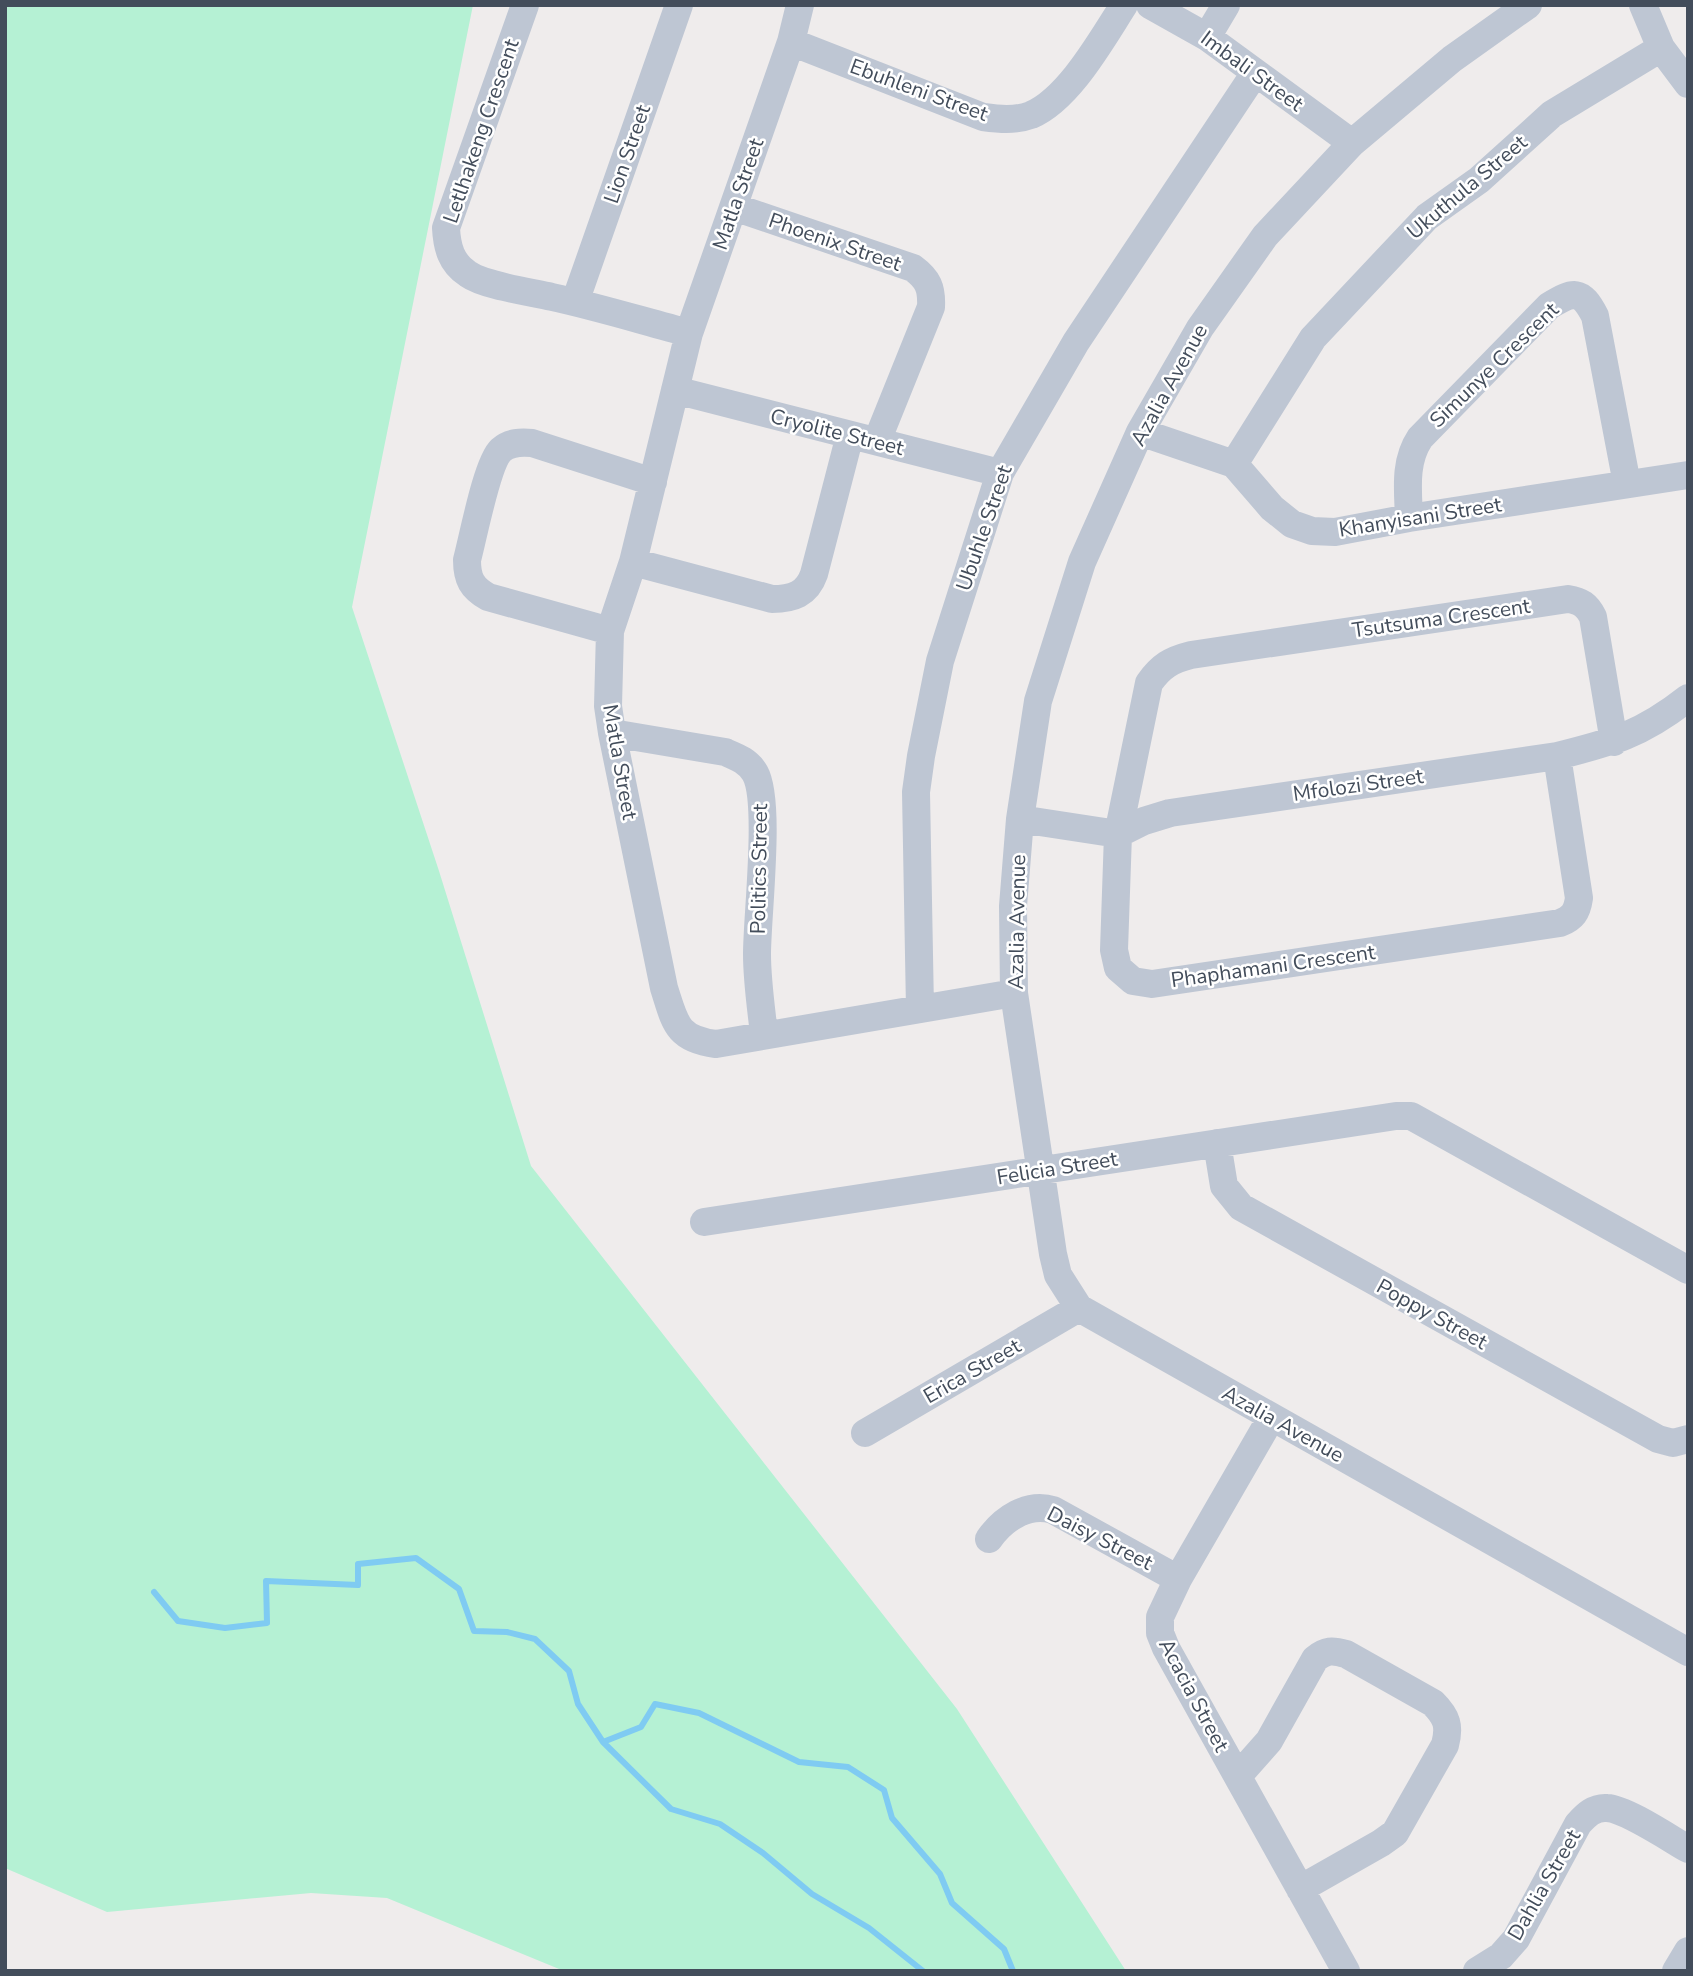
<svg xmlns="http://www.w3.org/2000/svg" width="1693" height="1976" font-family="'Nunito Sans',sans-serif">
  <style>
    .green { fill: #b5f1d4 }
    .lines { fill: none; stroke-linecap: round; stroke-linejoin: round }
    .stream { stroke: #7fcbf2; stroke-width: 6 }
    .minor { stroke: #bec6d3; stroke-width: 28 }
    .labels { text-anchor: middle; stroke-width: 5; stroke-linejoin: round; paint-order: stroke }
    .street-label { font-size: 21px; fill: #434d5b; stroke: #fff }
  </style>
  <rect width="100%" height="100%" fill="#efecec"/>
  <path class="green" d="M5 5H473L352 607 439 871 531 1166 957 1709 1126 1971H564L387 1898 311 1893 107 1912 5 1868Z"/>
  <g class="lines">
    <path class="stream" d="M154 1592 178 1621 225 1628 267 1623 266 1581 358 1585V1564L416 1558 459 1589 474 1631 507 1632 535 1639 569 1671 578 1704 603 1742 671 1809 720 1824 763 1853 812 1894 869 1928 923 1971
      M603 1742 641 1727 655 1704 699 1713 799 1762 848 1767 884 1790 892 1818 940 1874 952 1903 1004 1949 1013 1971"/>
    <path class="minor" d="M525 5 446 228C447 247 451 263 468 274 485 286 531 292 552 297 598 307 643 321 689 333
      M800 5 791 42 689 333 633 562 610 631 608 706 612 733 664 988C675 1022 676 1039 716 1044L1014 993
      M1150 5 1207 37 1352 143
      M1528 5 1452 59 1352 143 1265 236 1200 328 1140 432 1082 562 1038 701 1020 819 1013 906 1014 993 1053 1254 1058 1275 1079 1308 1688 1652
      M1643 5 1661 48 1688 84
      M1207 37 1226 5
      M791 42 983 117C998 119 1015 121 1031 115 1069 99 1102 39 1124 5
      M734 207 913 268C928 279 932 288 931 307L877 441
      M575 302 679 5
      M675 390 1000 473
      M1140 432 1234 464 1272 508 1292 524 1312 531 1335 532 1409 518 1688 475
      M1234 464 1313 338 1427 217 1479 180 1552 114 1661 48
      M1409 518C1408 490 1404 462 1420 438L1549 306C1574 291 1581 289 1595 316L1627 484
      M633 562 772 599C793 599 807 594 814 574L850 435
      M610 631 488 597C472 588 467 579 467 560 473 538 487 463 501 450 510 442 521 442 532 443L653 482
      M612 733 725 752C737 757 748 761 755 773 771 801 757 916 757 954 757 981 761 1007 764 1034
      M1557 756 1579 898C1577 912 1573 918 1560 923L1152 984 1133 981 1118 968 1114 950 1118 834 1149 683C1161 666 1171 660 1191 655L1568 599C1581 601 1587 605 1593 617L1614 742
      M1020 819 1118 834 1144 821 1170 813 1557 756C1613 742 1641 735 1688 698
      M920 1009 916 792 921 756 940 661 1000 473 1076 342 1255 73
      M1217 1143 1224 1186 1241 1207 1658 1439 1673 1443 1688 1439
      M704 1222 1396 1116H1411L1688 1270
      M1271 1418 1178 1579 1160 1617V1633L1166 1648 1346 1971
      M865 1433 1079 1308
      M989 1539C1003 1519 1028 1502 1053 1510L1178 1579
      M1238 1776 1269 1741 1315 1659C1326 1650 1332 1650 1346 1654L1433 1703C1447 1717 1450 1726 1445 1745L1395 1833 1381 1843 1300 1889
      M1477 1971 1501 1956 1516 1939 1578 1824C1586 1815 1594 1807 1607 1808 1626 1809 1669 1838 1688 1849
      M1676 1971 1688 1951"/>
  </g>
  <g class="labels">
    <g class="street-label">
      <text transform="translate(1252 71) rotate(36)" y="7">Imbali Street</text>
      <text transform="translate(919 90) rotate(20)" y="7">Ebuhleni Street</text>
      <text transform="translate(481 131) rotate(-71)" y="7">Letlhakeng Crescent</text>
      <text transform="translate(627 154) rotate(-71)" y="7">Lion Street</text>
      <text transform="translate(1467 187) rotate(-40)" y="7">Ukuthula Street</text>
      <text transform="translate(738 194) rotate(-71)" y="7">Matla Street</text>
      <text transform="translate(835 242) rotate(19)" y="7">Phoenix Street</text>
      <text transform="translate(1494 365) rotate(-44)" y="7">Simunye Crescent</text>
      <text transform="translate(1169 385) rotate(-61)" y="7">Azalia Avenue</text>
      <text transform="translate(837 432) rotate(14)" y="7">Cryolite Street</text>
      <text transform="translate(1420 517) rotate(-9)" y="7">Khanyisani Street</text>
      <text transform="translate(984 528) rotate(-71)" y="7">Ubuhle Street</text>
      <text transform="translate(1441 618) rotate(-8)" y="7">Tsutsuma Crescent</text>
      <text transform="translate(620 762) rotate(80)" y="7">Matla Street</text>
      <text transform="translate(1358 785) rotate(-8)" y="7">Mfolozi Street</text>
      <text transform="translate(759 869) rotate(-89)" y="7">Politics Street</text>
      <text transform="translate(1017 922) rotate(-89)" y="7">Azalia Avenue</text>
      <text transform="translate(1273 966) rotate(-8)" y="7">Phaphamani Crescent</text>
      <text transform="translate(1057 1168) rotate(-9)" y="7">Felicia Street</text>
      <text transform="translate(1432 1314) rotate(29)" y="7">Poppy Street</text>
      <text transform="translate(972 1371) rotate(-30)" y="7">Erica Street</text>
      <text transform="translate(1283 1424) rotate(29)" y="7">Azalia Avenue</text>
      <text transform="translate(1100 1538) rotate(27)" y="7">Daisy Street</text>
      <text transform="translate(1194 1695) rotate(62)" y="7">Acacia Street</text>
      <text transform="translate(1544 1885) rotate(-60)" y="7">Dahlia Street</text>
    </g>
  </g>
  <rect width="1693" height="1976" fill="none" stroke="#434d5b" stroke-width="14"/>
</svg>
